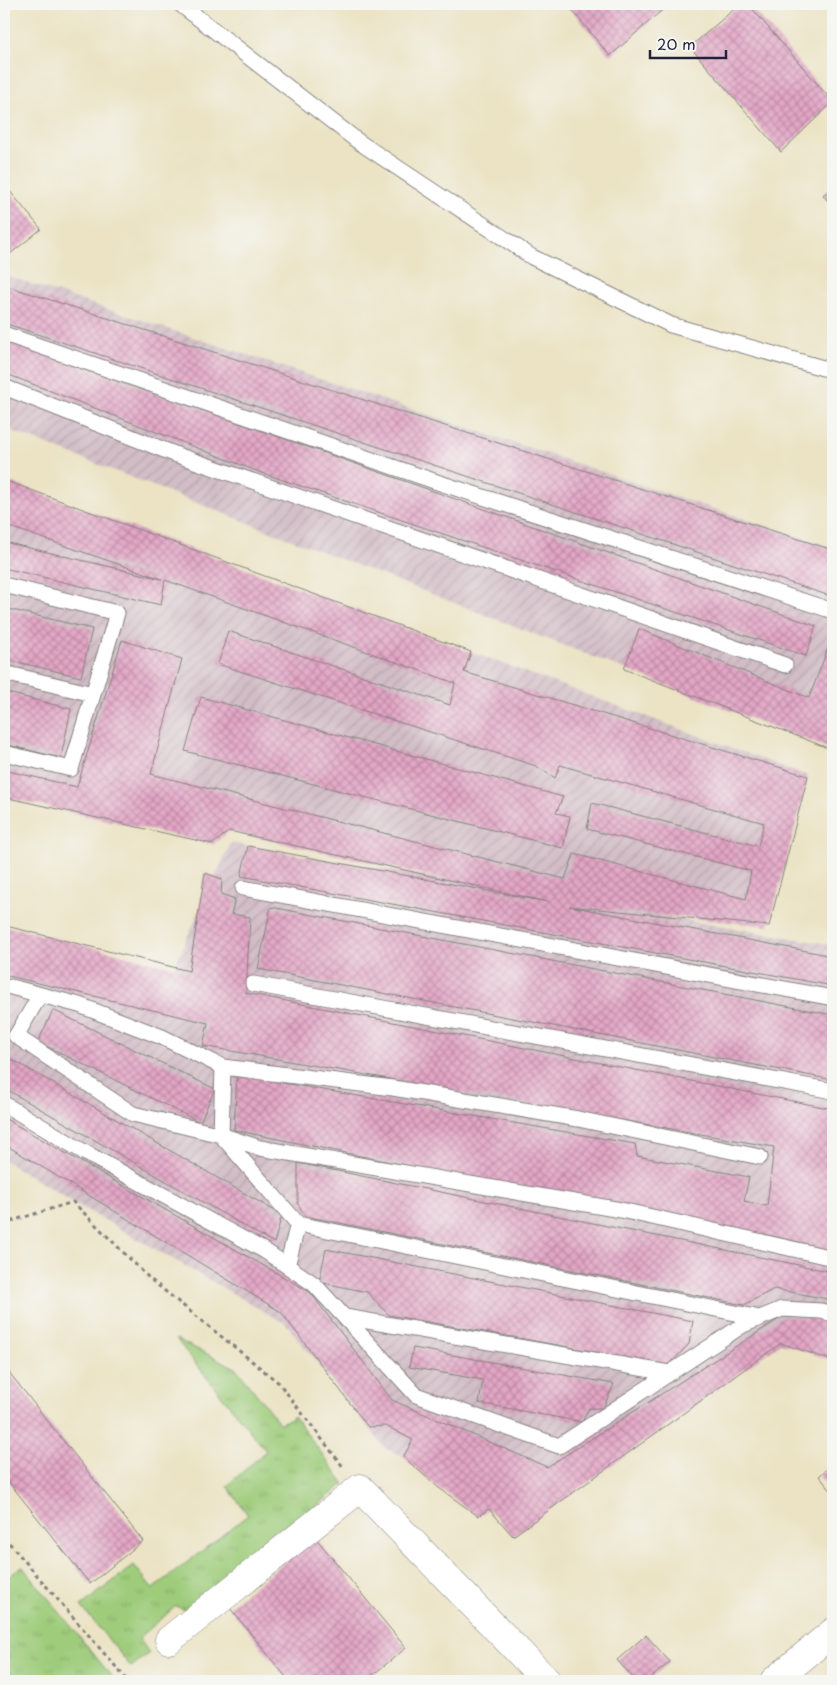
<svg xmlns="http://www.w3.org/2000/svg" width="837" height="1685" font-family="'Playpen Sans',sans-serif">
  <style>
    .industrial { fill: url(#industrial-furrows) }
    .grass { fill: url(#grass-tufts); stroke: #60775a }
    .building { fill: url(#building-cross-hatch) }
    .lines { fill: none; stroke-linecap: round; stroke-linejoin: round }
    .lane-casing { stroke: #868280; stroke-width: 17 }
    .street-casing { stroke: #868280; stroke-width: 29 }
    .path { stroke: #868280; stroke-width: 3; stroke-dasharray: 4 4; stroke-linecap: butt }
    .lane { stroke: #fff; stroke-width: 15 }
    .street { stroke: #fff; stroke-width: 28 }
  </style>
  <defs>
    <pattern id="industrial-furrows" width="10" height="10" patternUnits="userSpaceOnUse" patternTransform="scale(1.25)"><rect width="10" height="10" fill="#d2bdc6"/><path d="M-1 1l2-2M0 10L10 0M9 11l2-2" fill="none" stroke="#b4a2ab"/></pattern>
    <pattern id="grass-tufts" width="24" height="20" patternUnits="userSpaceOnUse" patternTransform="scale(1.25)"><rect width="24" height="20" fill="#9ecc7a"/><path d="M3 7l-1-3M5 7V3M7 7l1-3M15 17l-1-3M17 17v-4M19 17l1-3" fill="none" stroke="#88af6a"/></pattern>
    <pattern id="building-cross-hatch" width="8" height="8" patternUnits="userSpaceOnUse" patternTransform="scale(1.25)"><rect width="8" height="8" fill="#e4a6c6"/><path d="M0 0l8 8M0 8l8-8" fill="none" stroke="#b887a2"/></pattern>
  </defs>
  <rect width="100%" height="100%" fill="#f6f6f2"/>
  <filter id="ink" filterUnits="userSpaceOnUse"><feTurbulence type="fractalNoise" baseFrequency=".02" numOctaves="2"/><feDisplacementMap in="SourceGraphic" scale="10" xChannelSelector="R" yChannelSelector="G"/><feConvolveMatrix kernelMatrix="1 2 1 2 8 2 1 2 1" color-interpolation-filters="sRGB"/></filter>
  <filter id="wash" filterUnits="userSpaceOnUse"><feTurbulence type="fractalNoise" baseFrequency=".0096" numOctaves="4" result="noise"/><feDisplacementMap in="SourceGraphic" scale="20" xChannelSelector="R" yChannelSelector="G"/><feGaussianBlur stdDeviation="1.12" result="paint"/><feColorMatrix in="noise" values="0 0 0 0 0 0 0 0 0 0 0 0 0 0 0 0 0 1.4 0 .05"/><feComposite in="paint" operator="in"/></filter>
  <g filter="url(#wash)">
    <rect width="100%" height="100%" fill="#ebe3c4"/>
    <path class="industrial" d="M4 275 833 548V750L4 428Z
      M4 480 808 776 769 926 229 831 213 844 4 797Z
      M231 843 833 945V1341L798 1323 523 1514 385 1448 286 1324 73 1202 4 1160V931L172 970Z"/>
    <path class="grass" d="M176 1339 236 1368 280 1424 294 1416 344 1484 186 1610 176 1606 139 1638 149 1653 131 1667 81 1606 134 1565 153 1589 248 1515 227 1486 266 1451Z
      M22 1566 113 1678 109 1681H4V1581Z"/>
    <g id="blocks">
      <path class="building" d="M567 4H669L610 56Z
        M740 4H748L833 102 781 152 690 47Z
        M4 184 41 229 4 259Z
        M833 187V207L823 195Z
        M4 285 833 550V597L4 323Z
        M4 340 816 626 806 656 262 473 4 373Z
        M4 480 471 652 464 672 808 776 769 926 569 906 833 956V986L241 876 248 846 548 902 229 831 213 844 4 797V770L77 787 122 640 182 659 151 774 565 879 574 854 746 899 751 871 587 829 592 803 758 846 764 823 560 765 555 778 536 766 218 664 228 631 450 705 455 683 165 580 161 605 4 568V542L162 579 4 525Z
        M4 608 92 629 81 677 4 659Z
        M639 629 809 698 833 635V750L624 669Z
        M4 692 71 709 61 758 4 744Z
        M201 697 563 797 556 813 570 816 563 848 185 751Z
        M205 873 222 879 221 894 235 899 231 914 250 917 246 993 833 1109V1253L234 1130 237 1075 635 1144 637 1156 749 1177 744 1201 767 1206 774 1147 203 1046 208 1023 4 975V935L6 926 189 971Z
        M271 907 833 1015V1080L258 969Z
        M53 1010 215 1089 200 1122 38 1042Z
        M4 1055 282 1215 274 1243 4 1088Z
        M4 1118 310 1292 392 1400 547 1467 782 1317 825 1318 833 1322V1361L781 1343 513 1536 489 1509 478 1516 439 1488 403 1457 413 1440 386 1426 368 1427 281 1312 4 1144Z
        M298 1163 833 1272V1300L774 1289 744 1305 305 1216 298 1204Z
        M326 1249 693 1321 689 1344 669 1365 389 1315 367 1292 319 1282Z
        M413 1348 614 1384 603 1408H589L582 1422 479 1403 483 1380 409 1367Z
        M4 1366 143 1541 90 1584 4 1476Z
        M833 1464V1493L819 1476Z
        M315 1537 406 1648 365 1681H289L229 1607Z
        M646 1635 670 1662 647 1681H636L617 1660Z"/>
    </g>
  </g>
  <g filter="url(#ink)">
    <use href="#blocks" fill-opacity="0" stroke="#868280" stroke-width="1"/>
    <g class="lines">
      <defs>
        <path id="lane" d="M180 4 359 142 532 257 671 325 823 368 833 369
          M4 334 440 483 833 611
          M4 387 177 455 785 665
          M4 585 117 613 71 769 4 753
          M4 673 93 694
          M243 888 833 998
          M253 984 833 1091
          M11 987 79 1005 162 1037 223 1067 393 1088 578 1119 760 1157
          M40 995 16 1036 133 1114 221 1135 260 1148 621 1210 833 1258
          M223 1067 221 1135 298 1224 760 1318
          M4 1104 84 1152 265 1251 314 1284 416 1395 559 1446 743 1325 782 1309 821 1311 833 1314
          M287 1266 298 1224
          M345 1317 669 1373"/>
        <path id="street" d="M169 1640 360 1488 547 1681
          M774 1681 833 1632"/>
      </defs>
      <use href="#lane" class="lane-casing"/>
      <use href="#street" class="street-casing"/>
      <path class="path" d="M4 1226 15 1220 73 1202 150 1279 279 1383 344 1468
        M4 1537 128 1681"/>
      <use href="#lane" class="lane"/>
      <use href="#street" class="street"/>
    </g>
  </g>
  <rect width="837" height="1685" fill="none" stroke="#f6f6f2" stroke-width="20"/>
  <path d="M650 50v8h76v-8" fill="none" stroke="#22223b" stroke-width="2.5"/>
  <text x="657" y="50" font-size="15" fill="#22223b" stroke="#f6f6f2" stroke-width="4" paint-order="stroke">20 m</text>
</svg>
